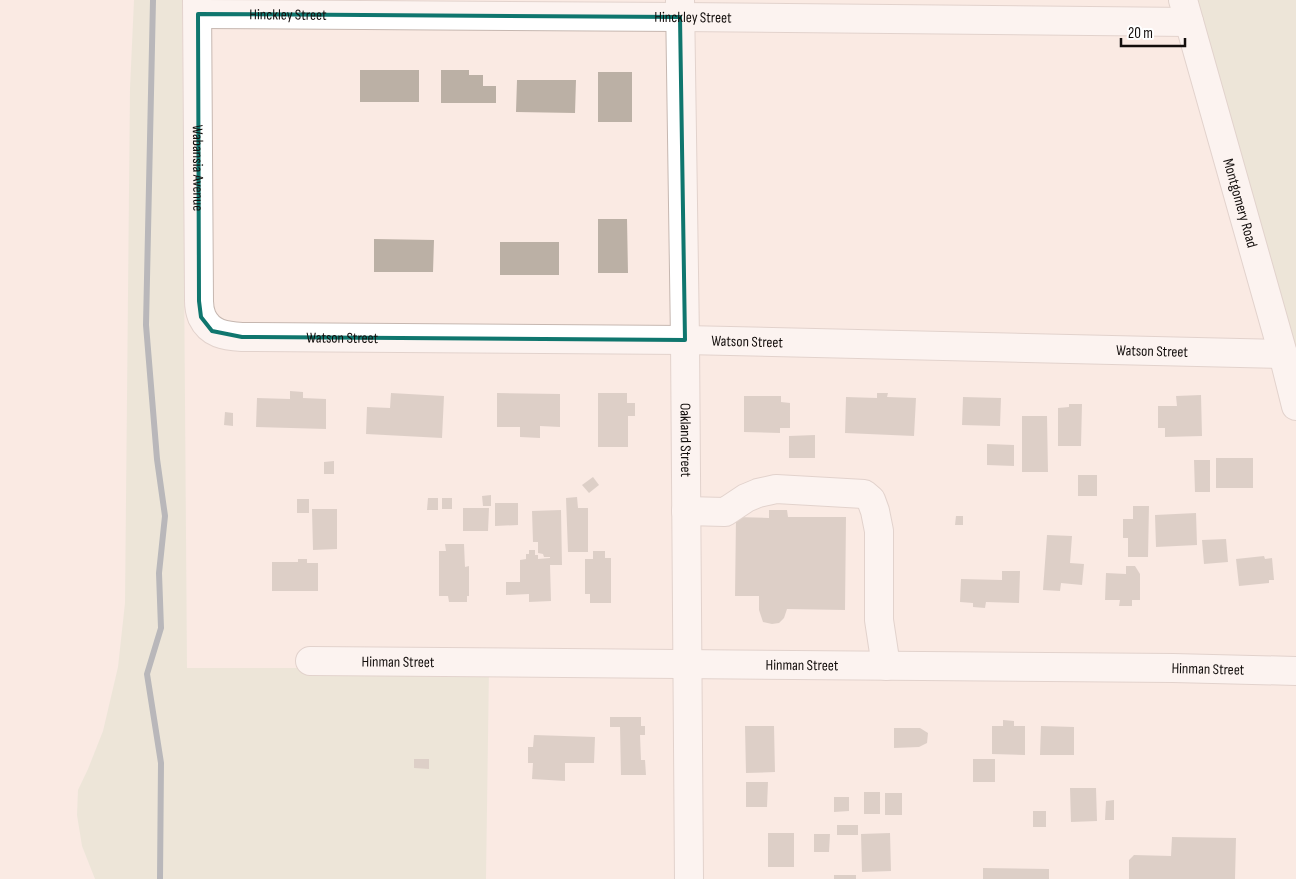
<svg xmlns="http://www.w3.org/2000/svg" width="1296" height="879" font-family="'Sofia Sans Condensed',sans-serif">
  <style>
    .green { fill: #dde1cb }
    .lines { fill: none; stroke-linecap: round; stroke-linejoin: round }
    .stream { stroke: #6a7b87; stroke-width: 6 }
    .building { fill: #bbb0a5 }
    .minor-casing { stroke: #c6b7b0; stroke-width: 30 }
    .minor { stroke: #fff; stroke-width: 28 }
    .marked { fill: none; stroke: #0f766e; stroke-width: 4; stroke-linejoin: round }
    .labels { text-anchor: middle; stroke-width: 4; stroke-linejoin: round; paint-order: stroke }
    .street-label { font-size: 15px; fill: #130e0c; stroke: #fff }
  </style>
  <rect width="100%" height="100%" fill="#faeae3"/>
  <path class="green" d="M134 0H182L187 668H489L486 879H95L82 846 77 815 78 790 88 769 103 731 118 667 125 603 130 88Z
    M1183 0H1296V406Z"/>
  <g class="lines">
    <path class="stream" d="M153 0 146 325 157 459 165 516 159 573 161 628 147 674 161 763 160 879"/>
  </g>
  <path class="building" d="M360 70H419V102H360Z
    M441 70H469V75H483V86H496V103H441Z
    M598 72H632V122H598Z
    M517 80H576L575 113 516 112Z
    M598 219H627L628 273H598Z
    M374 239 434 240 433 272H374Z
    M500 242H559V275H500Z
    M290 391 303 392V398L326 399V429L256 427 257 398 290 399Z
    M391 393 444 396 442 438 366 434 367 407 390 408Z
    M497 393 560 394V427L540 426V438L520 437V427H497Z
    M598 393H627V403H635V416H628V447H598Z
    M877 393H888L887 397 916 398 914 436 845 433 846 397 877 398Z
    M1201 395 1202 436 1165 437V428H1158V406H1177L1176 396Z
    M744 396H781V402L790 403V428H780V433L744 432Z
    M963 397 1001 398 1000 426 962 425Z
    M1069 404H1082L1081 446H1058V408L1069 407Z
    M225 412 233 413V426L224 425Z
    M1022 416H1047L1048 472H1022Z
    M815 435V458H789V436Z
    M987 444 1014 445V466L987 465Z
    M1216 458H1253V488H1216Z
    M1194 460H1210V492H1195Z
    M334 461V474H324V462Z
    M1078 475H1097V496H1078Z
    M593 477 599 485 589 493 582 485Z
    M491 495V506H483L482 496Z
    M577 497 578 508H588V552H568L566 498Z
    M428 498H438V510H427Z
    M442 498H452V509H442Z
    M297 499H309V513H297Z
    M495 503H518V525L495 526Z
    M1133 506H1149L1148 557H1128V538H1123V519H1133Z
    M463 508H489L488 531H463Z
    M312 509H337V549L313 550Z
    M561 510 562 565H550L551 601 529 602V594L506 595V582H520V560L526 559V554H529V550H535V555H538V559L550 558V557H544L543 554 538 553V542H533L532 511Z
    M769 510H787L788 517H846L845 610 787 609 784 618 779 623 772 624 763 622 759 610V596H735L736 517 769 518Z
    M1196 513 1197 545 1156 547 1155 515Z
    M956 516H963V525H955Z
    M1047 535 1072 536 1070 563 1084 564 1082 585 1061 583 1060 591 1043 590Z
    M1226 539 1228 562 1204 564 1202 540Z
    M445 544H464L465 567 469 566V596H467V602H449L448 596H439V551H446Z
    M593 551H605V558H611V603H590V594H585V559H593Z
    M1264 556 1265 559 1272 558 1274 580H1269V583L1239 586 1236 559Z
    M298 559H307V563H318V591H272V562H298Z
    M1126 566H1135L1140 574V600H1132V606H1119L1120 600H1105L1106 573 1126 574Z
    M1002 571H1020L1019 603 986 602 985 608 973 607V603L960 602 961 579 1002 580Z
    M610 717H641V726H645V735H640L641 760H645L646 775H621L620 727H610Z
    M1003 720 1014 721V726H1025V755L992 754V726H1003Z
    M745 726H774L775 772 746 773Z
    M1041 726 1074 727V755H1040Z
    M894 728H920L928 733 927 743 919 747 894 748Z
    M534 735 595 737 594 763H565V781L532 779 533 763H528V747H533Z
    M414 759H429V769L414 768Z
    M973 759H995V782H973Z
    M746 782H768L767 807H746Z
    M1070 788H1096L1097 821 1071 822Z
    M864 792H880V814H864Z
    M885 793H902V815H885Z
    M834 797H849V811L834 812Z
    M1114 800V820H1105L1106 801Z
    M1033 811H1046V827H1033Z
    M837 825H858V835H837Z
    M768 833H794V867H768Z
    M890 833 891 871 862 872 861 834Z
    M814 834H830L829 852H814Z
    M1172 837 1236 838 1235 879H1129V860L1134 855 1171 856Z
    M983 868 1049 869V879H983Z
    M834 875H856V879H834Z"/>
  <g class="lines">
    <defs>
      <g id="minor">
        <path id="s1" d="M197 0 199 301C199 306 200 312 202 317 210 334 225 336 242 337L685 340 1283 354"/>
        <path id="s2" d="M680 0 685 340 689 879"/>
        <path id="s3" d="M1183 0 1283 354 1296 406"/>
        <path id="s4" d="M198 14 680 17 1189 22"/>
        <path d="M686 511 725 512 746 498 758 493 776 489 864 494 871 500 875 511 879 531V620L886 666"/>
        <path id="s5" d="M310 661 1173 668 1296 671"/>
      </g>
    </defs>
    <use href="#minor" class="minor-casing"/>
    <use href="#minor" class="minor"/>
  </g>
  <path d="M0 0H1296V879H0ZM198 14 680 17 685 340 242 337 212 331 201 317 199 301Z" fill="#faeae3" fill-opacity=".55" fill-rule="evenodd"/>
  <path class="marked" d="M198 14 680 17 685 340 242 337 212 331 201 317 199 301Z"/>
  <g class="labels">
    <g class="street-label">
      <text dy="5" stroke="none"><textPath href="#s4" startOffset="90">Hinckley Street</textPath></text>
      <text dy="5" stroke="none"><textPath href="#s4" startOffset="495">Hinckley Street</textPath></text>
      <text dy="5" stroke="none"><textPath href="#s1" startOffset="168">Wabansia Avenue</textPath></text>
      <text dy="5" stroke="none"><textPath href="#s3" startOffset="211">Montgomery Road</textPath></text>
      <text dy="5" stroke="none"><textPath href="#s1" startOffset="465">Watson Street</textPath></text>
      <text dy="5" stroke="none"><textPath href="#s1" startOffset="870">Watson Street</textPath></text>
      <text dy="5" stroke="none"><textPath href="#s1" startOffset="1275">Watson Street</textPath></text>
      <text dy="5" stroke="none"><textPath href="#s2" startOffset="440">Oakland Street</textPath></text>
      <text dy="5" stroke="none"><textPath href="#s5" startOffset="88">Hinman Street</textPath></text>
      <text dy="5" stroke="none"><textPath href="#s5" startOffset="492">Hinman Street</textPath></text>
      <text dy="5" stroke="none"><textPath href="#s5" startOffset="898">Hinman Street</textPath></text>
    </g>
  </g>
  <path d="M1121 38v8h64v-8" fill="none" stroke="#130e0c" stroke-width="2.5"/>
  <text x="1128" y="38" font-size="15" fill="#130e0c" stroke="#ffffff" stroke-width="4" paint-order="stroke">20 m</text>
</svg>
